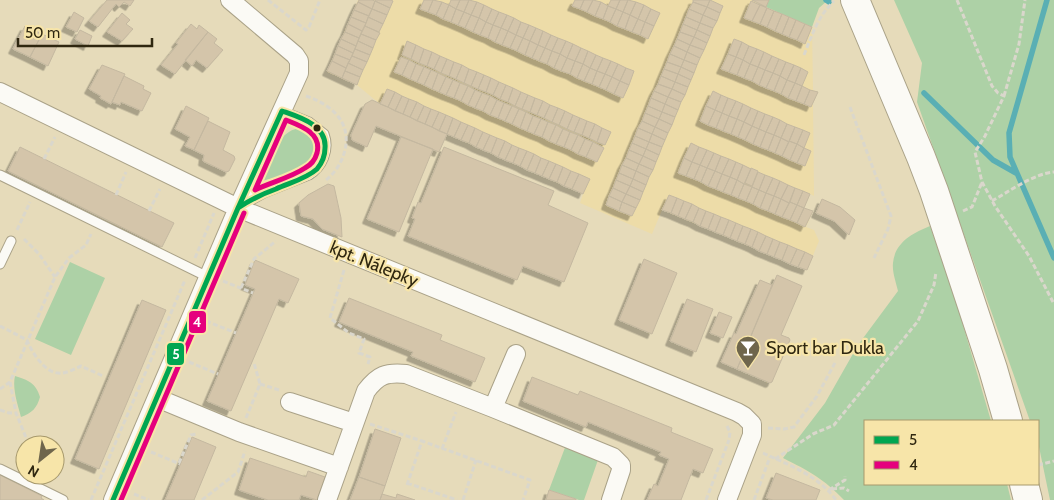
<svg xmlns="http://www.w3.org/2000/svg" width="1054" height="500" font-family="Cabin,sans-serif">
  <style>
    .built { fill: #eddca8 }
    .green { fill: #add1a6 }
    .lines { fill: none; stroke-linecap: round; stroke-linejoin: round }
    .stream { stroke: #5aafb4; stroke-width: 5.5 }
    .building { fill: #d4c5aa; stroke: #c4b8a0; filter: url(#shadow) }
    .service-casing { stroke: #aaa288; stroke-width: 11 }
    .minor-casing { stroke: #aaa288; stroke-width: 20 }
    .primary-casing { stroke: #aaa288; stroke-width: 30 }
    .path { stroke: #dad7cc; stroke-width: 3; stroke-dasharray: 5 2.5; stroke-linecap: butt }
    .service { stroke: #fbfaf5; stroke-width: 9 }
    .minor { stroke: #fbfaf5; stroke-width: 18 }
    .primary { stroke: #fbfaf5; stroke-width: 28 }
    .bus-1-casing { stroke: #f7e5a9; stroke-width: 9 }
    .bus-2-casing { stroke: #f7e5a9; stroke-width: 9 }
    .bus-1 { stroke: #00a651; stroke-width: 5 }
    .bus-2 { stroke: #e5007d; stroke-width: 5 }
    .bus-dot { fill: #2f2710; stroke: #f7e5a9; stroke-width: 2 }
    .labels { text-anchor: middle; stroke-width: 4.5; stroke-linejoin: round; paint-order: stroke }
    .street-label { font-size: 18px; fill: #2f2710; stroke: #f7e5a9 }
    .poi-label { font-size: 18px; fill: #2f2710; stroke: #f7e5a9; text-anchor: start }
    .line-badge { stroke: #f7e5a9; stroke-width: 2 }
    .badge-label { font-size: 14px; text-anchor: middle; font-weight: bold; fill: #fff }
  </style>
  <defs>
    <filter id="shadow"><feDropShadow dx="-4.5" dy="4.5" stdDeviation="0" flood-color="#0004"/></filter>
  </defs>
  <rect width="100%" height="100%" fill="#e6dbba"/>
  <path class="built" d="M358 0H769L766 7 812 27 813 90 818 92 813 103 814 196 810 194 804 208 813 211 806 227 814 230 819 241 807 270 662 210 652 234 580 203 583 194 380 104 357 85 327 72Z"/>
  <path class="green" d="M769 0H828L819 8 812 27 766 7Z
    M894 0H1054V500H1050L1038 442V421H1030L917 102 922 63Z
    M300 128C307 130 313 134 315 140 326 169 279 177 261 181 269 162 276 131 300 128Z
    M930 226 956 301 991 421H865V484H1007L1011 500H844C824 479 809 471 783 458L825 403 858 345 898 291C896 282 892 272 893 263 895 242 913 233 930 226Z
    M70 262 105 278 71 355 35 339Z
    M15 376C28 380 36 383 40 397 37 408 32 413 21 417 18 405 12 389 15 376Z
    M566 445 599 457 584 500H579L549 490Z"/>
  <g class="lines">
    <path class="stream" d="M826 0 829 2
      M1047 0 1009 133 1010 157 1054 258
      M924 93 993 160 1016 173"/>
  </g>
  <path class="building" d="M107 0H134L130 6 124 2 119 7 116 4 98 27 89 21Z
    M359 0H372L375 1 372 9 358 2Z
    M376 0H391L393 1 390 8 375 1Z
    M424 0H433L428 12 420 9Z
    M433 0 442 2 436 15 428 12Z
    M451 0H460L456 9 449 5Z
    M460 0H469L464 12 456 9Z
    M469 0 477 2 471 15 464 12Z
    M575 0H584L580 9 572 6Z
    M584 0H593L587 12 580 9Z
    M593 0 601 2 595 16 587 12Z
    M611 0H620L616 9 608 6Z
    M620 0H628L623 12 616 9Z
    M628 0 636 2 630 15 623 12Z
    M693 0H710L707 7 693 2Z
    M710 0 723 6 720 13 707 7Z
    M752 0H769L766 7Z
    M375 1 390 8 387 15 372 9Z
    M751 1 760 5 752 21 744 18Z
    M358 2 372 9 369 16 354 10Z
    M442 2 449 5 443 19 436 15Z
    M477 2 484 5 479 18 471 15Z
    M601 2 608 6 603 19 595 16Z
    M636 2 644 5 638 19 630 15Z
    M693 2 707 7 703 15 689 9Z
    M449 5 456 9 451 22 443 19Z
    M484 5 492 9 486 22 479 18Z
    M644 5 651 9 645 22 638 19Z
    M760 5 767 8 760 24 752 21Z
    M608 6 616 9 610 22 603 19Z
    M707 7 720 13 717 21 703 15Z
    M767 8 774 11 767 27 760 24Z
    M372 9 387 15 383 24 368 17Z
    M456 9 464 12 458 25 451 22Z
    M492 9 499 12 493 25 486 22Z
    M616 9 623 12 617 26 610 22Z
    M651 9 660 13 654 26 645 22Z
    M689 9 703 15 700 23 686 17Z
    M354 10 369 16 366 23 351 17Z
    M774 11 782 14 775 31 767 27Z
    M74 12 84 18 77 32 66 27Z
    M464 12 471 15 465 28 458 25Z
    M499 12 507 15 501 28 493 25Z
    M623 12 630 15 625 29 617 26Z
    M122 13 130 20 126 24 133 29 122 41 107 32Z
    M782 14 789 17 782 34 775 31Z
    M471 15 479 18 473 32 465 28Z
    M507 15 514 18 508 31 501 28Z
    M630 15 638 19 632 32 625 29Z
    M703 15 717 21 713 28 700 23Z
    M351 17 366 23 362 31 348 24Z
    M368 17 383 24 379 32 365 26Z
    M686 17 700 23 697 30 683 24Z
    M789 17 796 20 789 37 782 34Z
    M479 18 486 22 480 35 473 32Z
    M514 18 521 22 516 35 508 31Z
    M638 19 645 22 640 35 632 32Z
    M796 20 805 24 797 40 789 37Z
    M486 22 493 25 488 38 480 35Z
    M521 22 529 25 523 38 516 35Z
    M645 22 654 26 648 39 640 35Z
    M700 23 713 28 710 36 697 30Z
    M191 24 197 29 199 25 208 32 175 74 161 65 178 44 176 43Z
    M348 24 362 31 359 38 345 32Z
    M683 24 697 30 694 37 680 32Z
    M805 24 812 27 805 44 797 40Z
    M493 25 501 28 495 42 488 38Z
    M529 25 536 28 530 41 523 38Z
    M25 26 42 34 30 57 13 49Z
    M365 26 380 33 376 40 361 34Z
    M501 28 508 31 502 45 495 42Z
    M536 28 543 31 538 45 530 41Z
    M80 30 92 36 88 46 75 39Z
    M697 30 710 36 707 43 694 37Z
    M508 31 516 35 510 48 502 45Z
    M543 31 551 35 545 48 538 45Z
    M208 32 217 39 214 43 223 50 207 68 196 60 192 66 185 60Z
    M345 32 359 38 356 46 341 39Z
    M680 32 694 37 690 45 677 39Z
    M42 34 59 42 48 66 30 57Z
    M361 34 376 40 373 48 358 41Z
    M516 35 523 38 517 51 510 48Z
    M551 35 558 38 552 51 545 48Z
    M694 37 707 43 704 50 690 45Z
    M523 38 530 41 525 55 517 51Z
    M558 38 566 41 560 54 552 51Z
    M341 39 356 46 353 53 338 46Z
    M677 39 690 45 687 52 674 46Z
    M734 39 742 42 736 57 728 54Z
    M358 41 373 48 370 55 355 49Z
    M407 41 416 45 411 59 402 55Z
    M530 41 538 45 532 58 525 55Z
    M566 41 573 44 567 58 560 54Z
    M742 42 749 46 743 60 736 57Z
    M573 44 581 48 575 61 567 58Z
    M416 45 424 49 419 63 411 59Z
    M538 45 545 48 539 61 532 58Z
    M690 45 704 50 700 58 687 52Z
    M338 46 353 53 350 60 335 54Z
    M674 46 687 52 684 60 670 54Z
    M749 46 757 49 750 64 743 60Z
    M545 48 552 51 547 64 539 61Z
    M581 48 588 51 583 64 575 61Z
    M355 49 370 55 367 62 352 56Z
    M424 49 432 52 427 66 419 63Z
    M757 49 764 52 758 67 750 64Z
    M552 51 560 54 554 68 547 64Z
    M588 51 596 55 590 68 583 64Z
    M432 52 440 56 434 69 427 66Z
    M687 52 700 58 697 65 684 60Z
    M764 52 772 56 765 70 758 67Z
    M335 54 350 60 346 68 332 61Z
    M560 54 567 58 561 71 554 68Z
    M670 54 684 60 681 67 667 62Z
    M728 54 736 57 729 72 721 69Z
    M596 55 603 58 597 71 590 68Z
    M352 56 367 62 363 70 348 63Z
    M440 56 447 59 441 73 434 69Z
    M772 56 779 59 773 73 765 70Z
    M401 57 409 60 402 75 394 72Z
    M736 57 743 60 737 75 729 72Z
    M567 58 575 61 570 74 561 71Z
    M603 58 611 61 605 74 597 71Z
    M447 59 454 62 449 76 441 73Z
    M779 59 786 62 780 76 773 73Z
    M409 60 416 64 410 79 402 75Z
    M684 60 697 65 694 73 681 67Z
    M743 60 750 64 744 78 737 75Z
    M332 61 346 68 342 78 327 71Z
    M575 61 583 64 577 78 570 74Z
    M611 61 618 64 612 77 605 74Z
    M454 62 462 65 456 79 449 76Z
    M667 62 681 67 678 74 664 69Z
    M786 62 794 65 787 80 780 76Z
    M348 63 363 70 360 77 345 71Z
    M416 64 424 67 417 82 410 79Z
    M583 64 590 68 584 81 577 78Z
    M618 64 626 68 620 81 612 77Z
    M750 64 758 67 752 81 744 78Z
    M102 65 125 74 111 104 100 98 101 96 89 89Z
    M462 65 469 69 464 83 456 79Z
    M794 65 801 68 795 83 787 80Z
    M424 67 431 70 424 85 417 82Z
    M681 67 694 73 691 80 678 74Z
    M758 67 765 70 759 85 752 81Z
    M590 68 597 71 592 84 584 81Z
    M626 68 634 71 629 85 620 81Z
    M801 68 808 72 802 86 795 83Z
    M469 69 477 72 471 86 464 83Z
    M664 69 678 74 675 82 661 76Z
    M431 70 438 73 432 89 424 85Z
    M765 70 773 73 766 88 759 85Z
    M345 71 360 77 357 85 342 78Z
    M597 71 605 74 599 87 592 84Z
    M477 72 484 75 478 89 471 86Z
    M438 73 446 77 439 92 432 89Z
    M773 73 780 76 774 91 766 88Z
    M605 74 612 77 606 90 599 87Z
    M678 74 691 80 688 87 675 82Z
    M484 75 491 78 486 92 478 89Z
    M124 76 144 86 143 89 151 93 142 111 121 102 120 105 112 102Z
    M661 76 675 82 672 89 658 84Z
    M780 76 787 80 781 94 774 91Z
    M446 77 453 80 446 95 439 92Z
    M612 77 620 81 614 94 606 90Z
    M491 78 499 82 493 95 486 92Z
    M453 80 460 83 454 98 446 95Z
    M787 80 795 83 788 98 781 94Z
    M620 81 629 85 623 98 614 94Z
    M499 82 506 85 500 99 493 95Z
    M675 82 688 87 685 95 672 89Z
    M460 83 468 86 461 101 454 98Z
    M795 83 802 86 796 101 788 98Z
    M658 84 672 89 668 97 654 91Z
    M506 85 513 88 508 102 500 99Z
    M468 86 475 90 468 105 461 101Z
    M802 86 810 90 804 104 796 101Z
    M513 88 521 92 515 106 508 102Z
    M387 89 395 92 388 107 380 104Z
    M672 89 685 95 681 102 668 97Z
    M475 90 482 93 475 108 468 105Z
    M810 90 818 92 811 107 804 104Z
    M654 91 668 97 665 104 651 98Z
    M713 91 721 95 715 110 706 106Z
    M395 92 402 96 395 111 388 107Z
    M521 92 528 95 522 109 515 106Z
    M482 93 490 96 483 111 475 108Z
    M528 95 535 98 530 112 522 109Z
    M721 95 728 98 722 113 715 110Z
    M402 96 409 99 403 114 395 111Z
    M490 96 497 100 490 115 483 111Z
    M668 97 681 102 678 110 665 104Z
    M535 98 543 101 537 115 530 112Z
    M651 98 665 104 662 112 648 106Z
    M728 98 736 101 729 116 722 113Z
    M409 99 417 102 410 117 403 114Z
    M372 100 447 134 439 152 376 126 367 147 352 140 351 135 365 104Z
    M497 100 504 103 498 118 490 115Z
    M543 101 550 105 544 118 537 115Z
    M736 101 743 104 737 119 729 116Z
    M417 102 424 106 417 121 410 117Z
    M504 103 512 106 505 121 498 118Z
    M665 104 678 110 675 117 662 112Z
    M743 104 751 108 744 122 737 119Z
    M550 105 558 108 552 122 544 118Z
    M186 106 209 118 194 150 185 146 190 137 175 129Z
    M424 106 431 109 425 124 417 121Z
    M512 106 519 109 512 124 505 121Z
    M648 106 662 112 659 119 645 113Z
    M706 106 715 110 708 125 700 121Z
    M558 108 565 111 559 125 552 122Z
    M751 108 758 111 752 126 744 122Z
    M431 109 439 112 432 127 425 124Z
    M519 109 526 112 520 128 512 124Z
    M715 110 722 113 716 128 708 125Z
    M565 111 573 115 567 129 559 125Z
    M758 111 765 114 759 129 752 126Z
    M439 112 446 115 439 131 432 127Z
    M526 112 533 116 527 131 520 128Z
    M662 112 675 117 672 125 659 119Z
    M645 113 659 119 655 127 642 121Z
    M722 113 729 116 723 131 716 128Z
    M765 114 773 117 766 132 759 129Z
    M446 115 453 118 447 134 439 131Z
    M573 115 580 118 574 132 567 129Z
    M533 116 541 119 534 134 527 131Z
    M729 116 737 119 731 134 723 131Z
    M773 117 780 120 774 135 766 132Z
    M453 118 461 122 454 137 447 134Z
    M580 118 587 121 582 135 574 132Z
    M541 119 548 122 542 137 534 134Z
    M659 119 672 125 668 133 655 127Z
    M737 119 744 122 738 137 731 134Z
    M780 120 787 124 781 138 774 135Z
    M208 121 230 132 223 150 234 156 235 159 229 171 226 172 203 161 204 155 194 150Z
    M587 121 595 124 589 138 582 135Z
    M642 121 655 127 652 134 638 128Z
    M461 122 468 125 461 140 454 137Z
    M548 122 556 125 549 141 542 137Z
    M744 122 752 126 745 140 738 137Z
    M595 124 602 128 597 142 589 138Z
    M787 124 795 127 789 142 781 138Z
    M468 125 475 128 469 143 461 140Z
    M556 125 563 129 556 144 549 141Z
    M752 126 759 129 753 144 745 140Z
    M655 127 668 133 665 140 652 134Z
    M795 127 803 130 797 144 789 141Z
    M475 128 483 132 476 147 469 143Z
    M602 128 611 132 605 145 597 142Z
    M638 128 652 134 649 142 635 136Z
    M563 129 570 132 564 147 556 144Z
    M759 129 766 132 760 147 753 144Z
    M803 130 810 133 804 148 797 144Z
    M483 132 490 135 483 150 476 147Z
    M570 132 578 135 571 150 564 147Z
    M766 132 774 135 768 150 760 147Z
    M652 134 665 140 662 147 649 142Z
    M490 135 497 138 491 153 483 150Z
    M578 135 585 139 578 154 571 150Z
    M774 135 781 138 775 153 768 150Z
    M635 136 649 142 646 149 632 143Z
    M401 137 433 149 399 232 367 219Z
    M497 138 505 141 498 157 491 153Z
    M781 138 789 142 782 156 775 153Z
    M585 139 593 142 586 157 578 154Z
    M505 141 512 145 505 160 498 157Z
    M789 141 797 144 790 160 782 156Z
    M593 142 604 148 597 162 586 157Z
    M649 142 662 147 659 155 646 149Z
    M632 143 646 149 643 156 629 150Z
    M691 143 699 147 692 162 684 158Z
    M797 144 804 148 797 163 790 160Z
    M512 145 519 148 513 163 505 160Z
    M20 147 174 223 162 247 8 171Z
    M444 147 554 191 548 205 588 223 564 282 523 266 517 280 408 236 415 219 412 218 418 202 421 203Z
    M699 147 707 150 700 165 692 162Z
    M519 148 527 151 520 166 513 163Z
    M804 148 811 151 805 166 797 163Z
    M646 149 659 155 656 162 643 156Z
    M629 150 643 156 639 164 626 158Z
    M707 150 714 153 707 168 700 165Z
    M527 151 534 154 527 170 520 166Z
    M714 153 721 156 715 171 707 168Z
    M534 154 541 158 535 173 527 170Z
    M643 156 656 162 653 170 639 164Z
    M721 156 729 159 722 174 715 171Z
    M541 158 549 161 542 176 535 173Z
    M626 158 639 164 636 171 622 165Z
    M684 158 692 162 686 176 678 173Z
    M729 159 736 162 730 177 722 174Z
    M549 161 556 164 549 179 542 176Z
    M692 162 700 165 694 179 686 176Z
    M736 162 743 165 737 180 730 177Z
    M556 164 563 167 557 182 549 179Z
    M639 164 653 170 649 177 636 171Z
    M622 165 636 171 633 179 619 173Z
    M700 165 707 168 701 182 694 179Z
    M743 165 751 169 744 184 737 180Z
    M563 167 571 171 564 186 557 182Z
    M707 168 715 171 708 186 701 182Z
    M751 168 758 171 752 186 745 183Z
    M571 171 579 174 572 189 564 186Z
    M636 171 649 177 646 185 633 179Z
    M715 171 722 174 716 189 708 186Z
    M758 172 765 175 759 190 752 187Z
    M619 173 633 179 630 186 616 180Z
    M579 174 590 179 583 194 572 189Z
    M722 174 730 177 723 192 716 189Z
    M765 175 773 178 766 193 759 190Z
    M730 177 737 180 731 195 723 192Z
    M773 178 780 181 774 196 766 193Z
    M633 179 646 185 643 192 630 186Z
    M616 180 630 186 626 194 613 188Z
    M737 180 744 184 738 198 731 195Z
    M780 181 788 185 781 199 774 196Z
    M328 184 334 186 341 218 342 237 322 229 313 219 301 216 299 203 308 195Z
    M744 184 752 187 746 201 738 198Z
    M788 185 795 188 789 203 781 199Z
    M630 186 643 192 640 200 626 194Z
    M752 187 759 190 753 204 746 201Z
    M613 188 626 194 622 202 609 196Z
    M795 188 803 191 797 205 790 202Z
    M759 190 766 193 760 208 753 204Z
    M803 191 810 194 804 208 797 205Z
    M766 193 774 196 768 211 760 208Z
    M626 194 640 200 636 208 622 202Z
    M669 195 677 198 671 213 662 210Z
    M609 196 622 202 619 211 606 205Z
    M774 196 781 199 775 214 768 211Z
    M677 198 684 201 678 216 671 213Z
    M781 199 789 203 782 217 775 214Z
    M822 199 840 207 855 220 849 235 834 221 816 213Z
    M684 201 692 204 685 219 678 216Z
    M622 202 636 208 632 216 619 211Z
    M790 202 797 205 790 220 782 217Z
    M692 204 699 208 693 222 685 219Z
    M797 205 804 208 797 223 790 220Z
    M699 208 706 211 700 226 693 222Z
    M804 208 813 211 805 227 797 223Z
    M706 211 714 214 708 229 700 226Z
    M714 214 721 217 715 232 708 229Z
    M721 217 729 220 723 235 715 232Z
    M729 220 736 223 730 238 723 235Z
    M736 223 743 226 737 241 730 238Z
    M743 226 751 229 745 244 737 241Z
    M751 229 758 232 752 247 745 244Z
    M758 232 766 236 759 251 752 247Z
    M766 236 773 239 767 254 759 251Z
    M773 239 780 242 774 257 767 254Z
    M780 242 788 245 782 260 774 257Z
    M788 245 797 249 790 264 782 260Z
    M797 249 805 252 798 267 790 264Z
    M805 252 813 256 807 270 798 267Z
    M644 259 677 273 652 334 619 320Z
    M255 260 299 279 288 303 279 299 231 411 207 401 255 289 245 285Z
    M777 275 802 286 781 335 789 338 790 340 772 382 770 383 737 369Z
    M760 280 772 285 737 369 721 362 734 333 736 334Z
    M349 298 442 335 440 340 485 358 475 382 411 356 413 352 339 322Z
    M687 299 713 309 696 352 670 341Z
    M142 300 166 310 99 469 75 459Z
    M719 312 732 317 723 338 710 333Z
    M532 377 578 395 580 391 672 428 671 432 713 449 703 473 693 469 681 500H647L654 484 658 486 669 459 659 455 661 452 588 422 586 427 523 401Z
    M375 429 401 438 385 486 359 477Z
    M192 437 216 447 194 500H165Z
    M250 458 306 477 308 471 325 477 317 500 301 495 299 500H268L239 490Z
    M776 473 820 490 816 500H773L766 498Z
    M0 475 42 496 41 498 44 500H0Z
    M359 477 385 486 380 500H350Z
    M549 490 576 499V500H546Z
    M382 494 396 498 397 494 415 500H380Z"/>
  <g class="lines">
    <defs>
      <path id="service" d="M0 175 208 277
        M242 205 264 193 309 175C322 167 330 150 324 134L309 122 282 111
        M0 264 11 241
        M0 469 63 500"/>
      <path id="minor" d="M0 92 238 208 737 412 744 416 752 424V435L727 500
        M157 398 239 432 339 467
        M290 402 354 423
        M493 408 516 354
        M113 500 238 208 299 73V61L295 55 230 0
        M327 500 366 391C378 375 386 372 406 374L493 408 613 457 621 465V470L611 500"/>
      <path id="primary" d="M855 0 921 157 934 191 993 369 1008 421
        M1024 484 1028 500"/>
    </defs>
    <use href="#service" class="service-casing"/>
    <use href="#minor" class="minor-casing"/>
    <use href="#primary" class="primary-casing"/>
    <path class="path" d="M268 0 306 30 309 27 320 0
      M957 0 992 86 998 93 1004 96 985 136 975 152 982 182 995 206 1029 256 1054 304
      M804 55C812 35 818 16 834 1
      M306 96C316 99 329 106 336 114 355 134 345 165 326 180
      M1004 96 1019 44 1025 0
      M850 107 891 216 888 229 874 258
      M44 159 55 137
      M116 195 126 172
      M992 201C1008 192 1035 173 1054 172
      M149 211 160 189
      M963 211 972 207 982 182
      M17 230 30 202
      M24 239 39 254 55 277
      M195 258 214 213
      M344 270 330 318 349 333 364 339 359 353 370 357 368 364
      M223 281 253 293
      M241 288 254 259 276 241
      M206 321 236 333
      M0 326 27 340C31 351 44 372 58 373 66 374 74 369 81 366L103 376
      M189 362 218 374
      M10 382 16 413 29 445
      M260 384 279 390
      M0 389 10 382 55 277 69 258 86 245 91 234
      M0 410 9 413H16
      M246 418 260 384 254 363
      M370 424 422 441
      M727 426 730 432 729 440
      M768 428 784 429 794 427 817 396 836 361
      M442 449 456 412
      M151 452 180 464
      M763 453C789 465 819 476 836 500
      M775 459 813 434 834 425 918 321 934 285 936 272
      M179 463 191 435 197 434
      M1038 465 1054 461
      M55 474 60 478
      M407 483 457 500
      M407 485 422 441 530 480 523 500
      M832 489 844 488 849 491
      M829 490 845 480V476
      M134 494 149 500
      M91 500 185 280
      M202 500 238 472 245 451
      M463 500 476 460
      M706 500 729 440
      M754 500 770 457"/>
    <use href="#service" class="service"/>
    <use href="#minor" class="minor"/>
    <use href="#primary" class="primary"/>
    <defs>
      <path id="bus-1" d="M282 111C299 117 327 125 325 148 325 155 322 163 317 169 306 179 289 183 276 189 262 194 250 200 238 208Z
        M113 500 238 208"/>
      <path id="bus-2" d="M286 120C301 126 322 133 317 153 315 160 311 165 305 168 290 178 271 182 255 190Z
        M121 500 244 213"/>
    </defs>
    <use href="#bus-1" class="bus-1-casing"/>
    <use href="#bus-2" class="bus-2-casing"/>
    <use href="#bus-1" class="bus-1"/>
    <use href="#bus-2" class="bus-2"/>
  </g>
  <defs>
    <symbol id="bar-pin" viewBox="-11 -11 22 30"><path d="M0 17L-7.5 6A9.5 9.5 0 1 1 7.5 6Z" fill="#6f664c" stroke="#f7e5a9"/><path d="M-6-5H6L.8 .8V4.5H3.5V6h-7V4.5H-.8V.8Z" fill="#fff"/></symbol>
  </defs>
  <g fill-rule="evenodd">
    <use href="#bar-pin" x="734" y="334" width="28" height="38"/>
  </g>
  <circle class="bus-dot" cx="317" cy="128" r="4.5"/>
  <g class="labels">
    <g class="street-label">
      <text transform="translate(374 264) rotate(22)" y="6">kpt. Nálepky</text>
    </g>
    <g class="poi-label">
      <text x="766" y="354">Sport bar Dukla</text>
    </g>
  </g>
  <g class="line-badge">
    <rect x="188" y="310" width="19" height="24" rx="5" fill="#e5007d"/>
    <rect x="166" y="342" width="19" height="24" rx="5" fill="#00a651"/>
  </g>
  <g class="badge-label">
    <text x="197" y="327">4</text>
    <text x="176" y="359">5</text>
  </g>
  <rect x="864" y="420" width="175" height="65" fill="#f7e5a9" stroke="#a7996c"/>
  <rect x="874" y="436" width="25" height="8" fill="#00a651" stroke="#a7996c"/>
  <text x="909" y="445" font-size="15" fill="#2f2710">5</text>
  <rect x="874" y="461" width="25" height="8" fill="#e5007d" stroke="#a7996c"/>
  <text x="909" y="470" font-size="15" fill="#2f2710">4</text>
  <g transform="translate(40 460) rotate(210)"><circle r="24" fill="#f7e5a9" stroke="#a7996c"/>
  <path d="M0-4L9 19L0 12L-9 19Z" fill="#6f664c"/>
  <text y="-8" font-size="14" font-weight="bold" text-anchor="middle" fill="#2f2710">N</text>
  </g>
  <path d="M18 38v8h134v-8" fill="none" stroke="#2f2710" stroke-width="2.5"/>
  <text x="25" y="38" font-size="15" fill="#2f2710" stroke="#f7e5a9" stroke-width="4" paint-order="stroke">50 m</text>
</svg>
